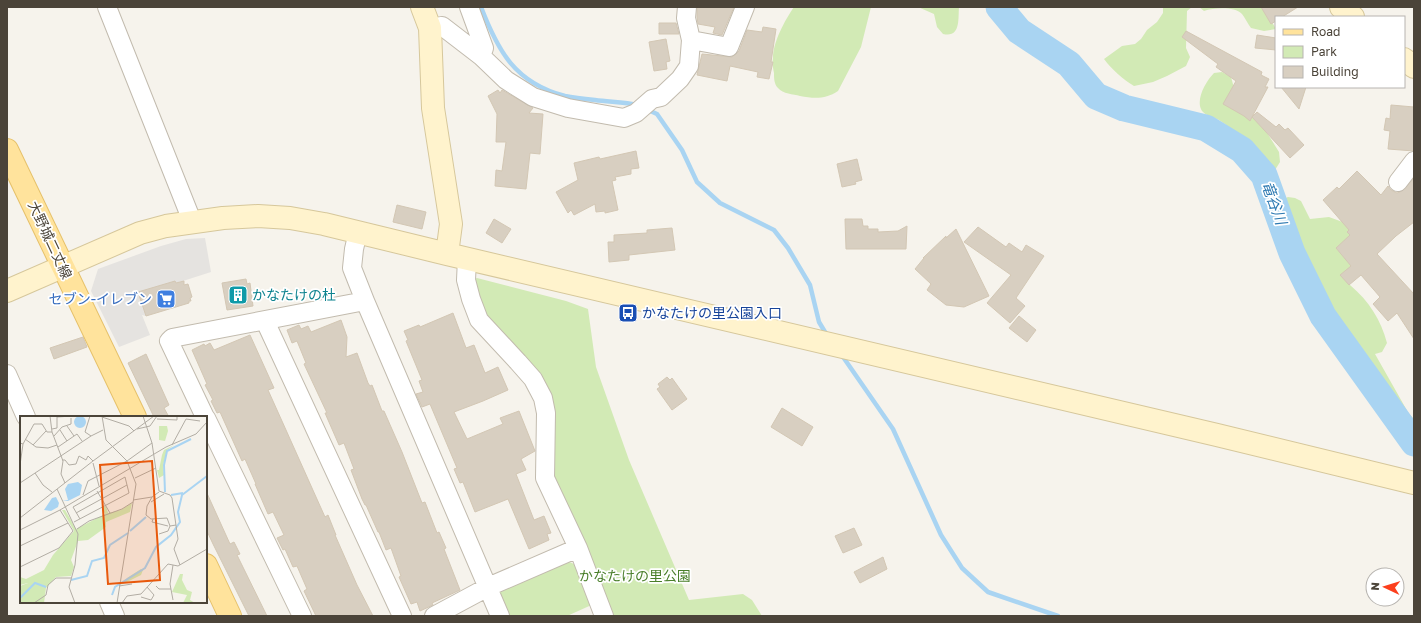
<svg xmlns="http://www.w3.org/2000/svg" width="1421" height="623" font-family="'Golos Text','Noto Sans JP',sans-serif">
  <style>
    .green { fill: #d2eab5 }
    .parking { fill: #e5e3e0 }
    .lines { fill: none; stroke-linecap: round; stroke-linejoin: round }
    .stream { stroke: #a9d4f2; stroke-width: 4.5 }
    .river { stroke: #a9d4f2; stroke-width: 27 }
    .building { fill: #d8cfc1; stroke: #d3c7b4 }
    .street-casing { stroke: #c2bbae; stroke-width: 20 }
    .secondary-casing { stroke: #d6c79b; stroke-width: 24 }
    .primary-casing { stroke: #e6c16a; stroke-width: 24 }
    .street { stroke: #fff; stroke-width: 18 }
    .secondary { stroke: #fff3cd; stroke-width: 22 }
    .primary { stroke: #ffe39c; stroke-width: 22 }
    .labels { text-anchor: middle; stroke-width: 3.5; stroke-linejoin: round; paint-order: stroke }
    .street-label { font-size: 14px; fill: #4b4439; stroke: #fff }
    .culture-label { font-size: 14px; fill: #0d838f; stroke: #fff; text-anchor: start }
    .shop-label { font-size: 14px; fill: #366cbe; stroke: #fff; text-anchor: end }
    .transit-label { font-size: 14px; fill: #164399; stroke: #fff; text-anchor: start }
    .park-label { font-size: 14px; fill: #4a7f2a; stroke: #fff }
    .water-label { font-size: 15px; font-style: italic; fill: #2e7ab2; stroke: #fff }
    .inset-river { fill: none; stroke: #a9d4f2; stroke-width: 2 }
    .inset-road { fill: none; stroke: #b2ada4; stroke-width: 1 }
    .view { fill: #e8590c; fill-opacity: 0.15; stroke: #e8590c; stroke-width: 2 }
    .inset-edge { fill: none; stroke: #4b4439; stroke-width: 2 }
  </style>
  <rect width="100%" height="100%" fill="#f6f3ec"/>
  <path class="green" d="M794 7H871L861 47 838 91C826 99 815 99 800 96 793 94 783 94 778 88 774 84 774 78 774 73 773 68 772 63 773 58 773 42 785 20 794 7Z
    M918 7H959C958 19 961 38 943 34L937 27 934 14Z
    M1163 7H1192L1187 11 1186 48 1190 57 1186 66 1167 76 1153 82 1134 86C1124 80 1111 69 1104 59L1122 46 1135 44 1141 39 1147 30 1157 22 1163 13Z
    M1199 7H1261L1269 17 1276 29 1264 31 1251 28C1248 24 1245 18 1242 14 1234 6 1214 8 1204 11Z
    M1222 72 1231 77 1234 88 1249 113 1259 120 1279 152 1280 162 1275 170H1267L1261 166C1249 151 1236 130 1219 120 1212 116 1202 116 1200 106 1198 95 1207 80 1214 73Z
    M1288 197 1295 198 1301 201 1310 219 1329 217 1348 224 1357 248 1349 275 1350 285C1369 301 1381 320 1387 343L1382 352 1375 354 1409 414 1414 419V457C1391 428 1366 399 1346 367 1321 327 1303 282 1282 239 1279 229 1275 209 1282 200 1283 199 1286 198 1288 197Z
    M477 278 566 301 588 309 596 367 629 460 689 600 743 594 752 600 762 616H609L550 478 547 392 514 344 483 318 471 280Z
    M567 561 581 567 596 603 567 616H508L497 591Z"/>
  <path class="parking" d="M205 238 211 272 183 281 139 292 146 316 142 315 150 335 119 347 91 291 98 269 161 246 186 239Z"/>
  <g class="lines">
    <path class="stream" d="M481 7C498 51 515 83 565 96 575 98 585 99 595 100 609 102 624 102 638 105
      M646 109 657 114 682 150 697 182 720 203 774 230 788 248 810 285 819 322 828 337
      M841 354 893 429 941 535 962 568 988 592 1058 616"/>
    <path class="river" d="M999 7 1019 31 1069 64 1096 96 1124 108 1206 128 1242 150 1264 175 1292 253 1323 316 1414 443"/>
  </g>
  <path class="building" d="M697 7H734L722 35 713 33 715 27 698 24 697 17Z
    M1261 7H1298L1282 17H1276V21L1271 24Z
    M659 23H676L679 34H659Z
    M763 27 776 29 771 62H773L769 79 757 77 758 72 730 66 727 81 697 75 702 54 732 57 739 51 747 30 762 32Z
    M1186 31 1262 72 1261 75 1269 79 1265 87H1268L1252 117 1257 112 1276 127 1279 124 1285 130 1288 128 1304 145 1290 158 1252 117 1250 121 1244 116 1223 104 1236 81 1216 67 1218 64 1182 37Z
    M1257 35 1276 38V50L1255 48Z
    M666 39 670 61 666 62 667 69 654 71 649 42Z
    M1281 87H1306L1299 109Z
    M498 90 500 93 502 90 533 108 529 113 543 114 540 154 530 153 526 189 495 186 496 170 502 171 506 142H496L497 114 488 96Z
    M1391 105 1414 107V151L1388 149 1390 131 1384 130 1386 118 1390 119Z
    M636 151 639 168 631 169V174L615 177 616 180 612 181 618 210 605 213V211L596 212 595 204 574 215 571 210 568 213 556 192 578 180 574 163 599 157 600 159Z
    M857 159 862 180 855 182 856 184 842 187 837 164Z
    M1357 171 1381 195 1388 186 1391 190 1397 193 1402 191 1414 178V222L1396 236 1377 254 1414 294V339L1397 313 1388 321 1373 304 1380 297 1361 275 1349 285 1340 275 1351 266 1336 248 1350 235 1347 232 1349 230 1323 200 1337 187 1339 189Z
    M397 205 426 212 422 229 393 222Z
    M494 219 511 229 502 243 486 233Z
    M845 219H862L863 226H868V229H878V232L898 231 907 226 906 249H846Z
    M978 227 1006 247 1009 243 1022 252 1026 245 1044 256 1016 298 1025 306 1010 323 987 303 1011 275 964 242Z
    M672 228 675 250 629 255V260L609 262 608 242H614V235L647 233V230Z
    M956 229 989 296 964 307 946 305 927 290 931 284 915 269 924 258H923L946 236V238Z
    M246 279 247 284 250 283 253 306 227 310 222 283Z
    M175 281 176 283 184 281V285L188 284 192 297 190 298 191 301H189V303L146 316 138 292Z
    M453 313 466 348 474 345 485 373 498 367 508 390 483 401 454 412 467 439 503 424 500 418 519 411 535 451 521 459 526 470 516 474 534 520 544 516 551 533 547 534 549 540 529 549 508 499 475 512 463 482 460 483 454 469 457 468 430 404 422 407 416 394 423 392 419 381 422 380 406 341 408 340 404 331 419 325 420 327Z
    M1019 316 1036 330 1027 342 1009 328Z
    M341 320 347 337 346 357 357 353 368 383 370 386 372 385 382 411H384L402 452 422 503 425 502 437 533 439 532 446 548 444 549 460 590 432 603 433 605 420 611 417 602 411 604 399 577 401 576 391 548 386 550 379 532H378L366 505H365L362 499 351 470 354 469 344 443 339 445 325 413H327L304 364 306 363 297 341 292 343 287 330 299 325 301 329 308 326 311 332Z
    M250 335 274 388 268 390 286 430 325 517 328 515 336 535H335L357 585 373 616H316L304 591 307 589 297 566 293 567 285 549 283 550 277 538 284 535 273 512 268 514 255 484H256L245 459 242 461 220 412 217 413 211 401 213 400 205 385 207 384 192 350 204 344 205 346 210 343 214 350Z
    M83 337 87 347 54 359 50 348Z
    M146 354 169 405 164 408 169 417H154L128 363Z
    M667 377 670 380 672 378 687 399 672 410 657 389 660 387 658 384Z
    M782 408 813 427 802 446 771 427Z
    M206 491 230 544 234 542 240 554 237 555 267 616H249L213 544 206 529Z
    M854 528 862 545 843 553 835 536Z
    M883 557 887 569 860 583 854 572Z"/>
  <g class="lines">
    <defs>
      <path id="street" d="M107 7 192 221
        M469 7 484 48 481 56
        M430 28 442 26 481 56 506 80 533 97 568 108 624 118 636 113 652 99 661 97 680 79 689 66 691 40 686 18 687 7
        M691 40 729 47 745 7
        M1398 182 1414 161
        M358 232 354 249 352 268 365 301
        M467 259 466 280 471 299 479 320 518 362 533 379 543 398 546 413 545 478 578 548 604 616
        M265 321 402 616
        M7 374 26 417
        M205 417 169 341 172 338 365 301 500 616
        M206 418 302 616
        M109 602 115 616
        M434 616 488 587 578 548"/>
      <path id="secondary" d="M422 7 430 28 433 108 451 224 447 254
        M1341 7 1353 17
        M1404 59 1414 67
        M7 291 140 233 166 226 223 218 258 216 290 218 324 224 447 254 1217 435 1414 483"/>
      <path id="primary" d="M7 150 135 417
        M206 565 230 616"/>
    </defs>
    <use href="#street" class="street-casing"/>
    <use href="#secondary" class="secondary-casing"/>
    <use href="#primary" class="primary-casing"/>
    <use href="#street" class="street"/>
    <use href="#secondary" class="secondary"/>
    <use href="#primary" class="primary"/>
  </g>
  <defs>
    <symbol id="building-square" viewBox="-11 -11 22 22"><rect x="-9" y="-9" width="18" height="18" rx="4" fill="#0f9aa8" stroke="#fff"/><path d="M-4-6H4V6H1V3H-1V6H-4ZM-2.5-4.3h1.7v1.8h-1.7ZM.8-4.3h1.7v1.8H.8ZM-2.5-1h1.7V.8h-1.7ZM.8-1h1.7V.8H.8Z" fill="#fff"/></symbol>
    <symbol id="supermarket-square" viewBox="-11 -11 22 22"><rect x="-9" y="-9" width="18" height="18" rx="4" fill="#3f7fe0" stroke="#fff"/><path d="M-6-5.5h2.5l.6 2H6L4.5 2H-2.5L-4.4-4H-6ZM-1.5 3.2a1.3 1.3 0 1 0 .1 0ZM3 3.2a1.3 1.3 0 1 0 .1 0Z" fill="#fff"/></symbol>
    <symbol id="bus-square" viewBox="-11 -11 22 22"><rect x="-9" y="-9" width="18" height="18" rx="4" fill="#1a4fb4" stroke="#fff"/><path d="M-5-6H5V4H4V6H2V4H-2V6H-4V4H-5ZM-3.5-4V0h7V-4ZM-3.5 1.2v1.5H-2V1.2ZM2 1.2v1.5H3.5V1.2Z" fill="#fff"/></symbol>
  </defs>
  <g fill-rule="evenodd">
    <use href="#building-square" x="227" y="284" width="22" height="22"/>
    <use href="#supermarket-square" x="155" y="288" width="22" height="22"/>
    <use href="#bus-square" x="617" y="302" width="22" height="22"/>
  </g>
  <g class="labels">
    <g class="street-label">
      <text transform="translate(50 240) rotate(65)" y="5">大野城二丈線</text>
    </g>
    <g class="culture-label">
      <text x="252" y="300">かなたけの杜</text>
    </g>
    <g class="shop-label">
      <text x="152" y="304">セブン-イレブン</text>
    </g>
    <g class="transit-label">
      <text x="642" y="318">かなたけの里公園入口</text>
    </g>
    <g class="park-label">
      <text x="635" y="581">かなたけの里公園</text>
    </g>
    <g class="water-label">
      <text transform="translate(1274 203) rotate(70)" y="5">竜谷川</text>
    </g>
  </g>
  <g transform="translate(20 416)">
    <rect width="187" height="187" fill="#f6f3ec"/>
    <path d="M139 10H147L148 15 145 25 139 24ZM154 29 147 34 143 50 144 59 139 62 137 54H139L142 39 144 34ZM112 87 110 96 86 106V111L68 124 58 125 51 144 54 151 51 160 36 161 26 172 24 187H0V170L8 167 0 169V161L6 163 24 154 33 139 54 115 42 94H45L56 113 85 98 82 92 86 90 88 97 101 94ZM121 153 123 154 121 159 101 169 107 162ZM160 158H163L162 164 167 174 172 176 170 184 175 187H163L167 179 152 176Z" fill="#d2eab5"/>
    <path d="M54 6a6 6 0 1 1 12 0a6 6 0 1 1-12 0ZM58 66 62 69 60 79 48 85H42L48 84 45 73 48 68ZM36 81 39 87 38 91 31 95 24 94 32 82Z" fill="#a9d4f2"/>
    <path class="inset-river" d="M145 76 144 49 147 35 171 23M151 79 163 77M110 115 126 101M51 164 67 160 72 145 84 142 90 129 108 117M92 179 95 171 125 152 136 131 151 119 160 106 158 96 162 79 187 60M0 182 15 167 26 171"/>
    <path class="inset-road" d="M30 0 32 16 43 45 41 58 45 67M82 0 86 24 107 45 116 68 97 187M123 0 132 27 139 75 150 79 152 82 158 123 154 133 160 149M37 1 52 0M82 1 109 10 114 15M137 3 157 4V0M47 10 54 20M32 13 37 12V0M117 13 130 10 137 0M40 14 47 25M34 20 42 11 51 8V2M71 20 83 14M5 23 16 31 28 32 37 29M0 27 3 28 14 8H22L27 16H32M13 29 26 15M152 29 166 3 180 5M38 31 57 18 62 25M42 44H45L49 49 56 48 59 40 66 44 68 40 73 45 134 0M73 47 79 70M0 49 3 28M15 57 23 69 32 76M115 62 136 52M0 67 71 20 65 16 70 0M37 73 58 118 55 149 49 171 55 187M77 75 90 97M63 79 68 65 107 45 132 27M132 81 127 90 126 99 131 103 147 102 150 110M113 84 132 81 139 76M131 86 144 78M56 97 107 69M0 102 73 45M133 103 132 106 148 110M54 106 109 77 105 61 53 91 60 103M57 113 69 105 102 93 113 86M0 114 40 94 146 31 176 18 187 6M139 118 148 115 150 110 156 109M0 130 48 107M153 149 150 168 153 184M0 151 39 132 53 115 40 94M99 170 112 168M136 170 139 173H151M121 181 131 184 134 179 127 171M14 187 26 179 28 169 36 162H51M102 187 107 180 121 178 148 148 158 150 187 133"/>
    <path class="view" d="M132 45 140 164 88 168 80 49Z"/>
    <rect width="187" height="187" class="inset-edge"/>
  </g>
  <rect width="1421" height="623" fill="none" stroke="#4b4439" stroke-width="16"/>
  <rect x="1275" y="16" width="130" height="72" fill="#ffffff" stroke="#b7b4b0"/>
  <rect x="1283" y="29" width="20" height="6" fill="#ffe39c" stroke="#b7b4b0"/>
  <text x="1311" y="36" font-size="12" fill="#4b4439">Road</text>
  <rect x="1283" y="46" width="20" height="12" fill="#d2eab5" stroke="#b7b4b0"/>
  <text x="1311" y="56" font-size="12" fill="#4b4439">Park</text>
  <rect x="1283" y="66" width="20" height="12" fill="#d8cfc1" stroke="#b7b4b0"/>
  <text x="1311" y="76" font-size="12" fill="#4b4439">Building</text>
  <g transform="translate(1385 587) rotate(274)"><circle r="19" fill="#ffffff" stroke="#b7b4b0"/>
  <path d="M0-3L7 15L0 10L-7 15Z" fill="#fc3f1d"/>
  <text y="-6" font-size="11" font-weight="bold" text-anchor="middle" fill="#4b4439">N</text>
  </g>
</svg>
